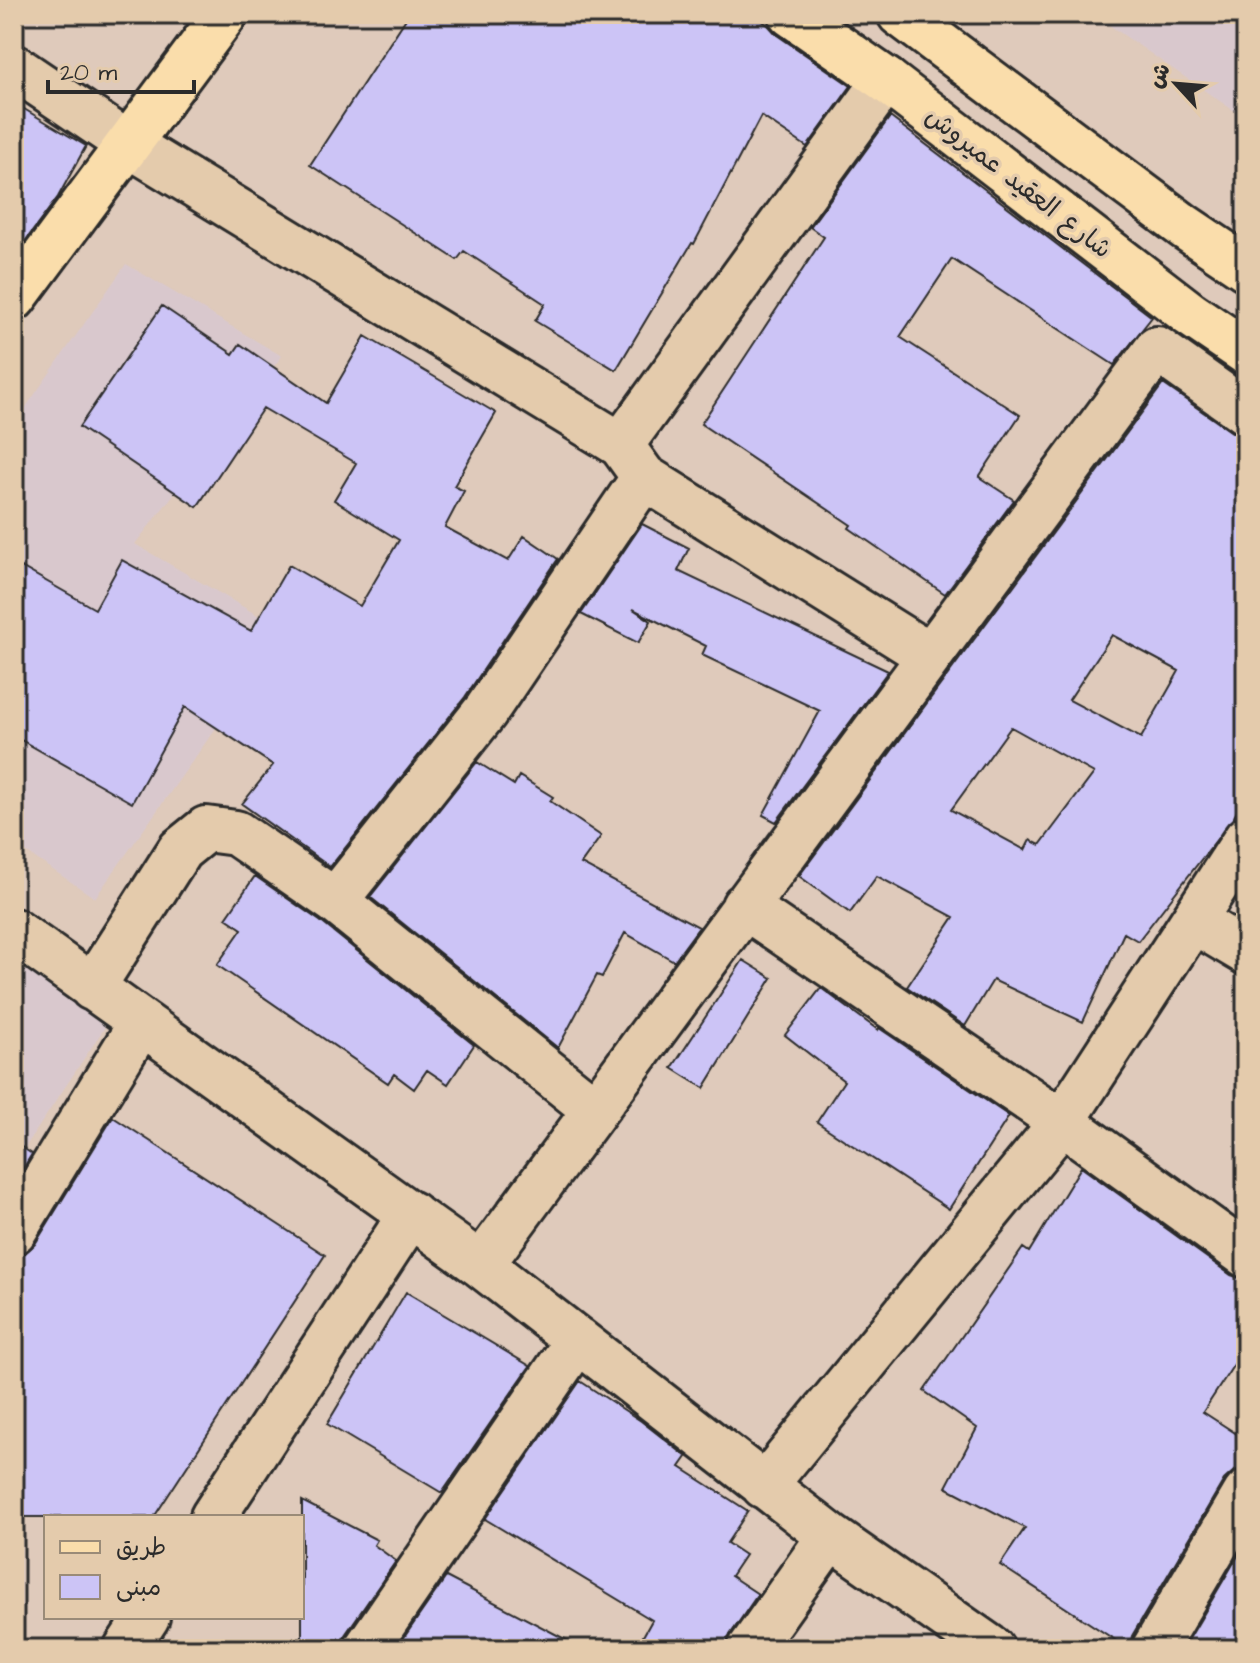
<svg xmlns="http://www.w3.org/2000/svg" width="1260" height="1663" font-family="'Architects Daughter','Playpen Sans Arabic',sans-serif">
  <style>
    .built { fill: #d9c8cd }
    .building { fill: #ccc4f6; stroke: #2b2b2b; stroke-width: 2; fill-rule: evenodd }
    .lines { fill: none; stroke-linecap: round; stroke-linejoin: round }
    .minor-casing { stroke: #2b2b2b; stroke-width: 50 }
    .major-casing { stroke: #2b2b2b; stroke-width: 50 }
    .minor { stroke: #e4cbac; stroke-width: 44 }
    .major { stroke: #faddab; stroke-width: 44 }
    .labels { text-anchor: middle; stroke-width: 7; stroke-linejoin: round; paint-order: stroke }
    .street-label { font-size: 26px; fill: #2b2b2b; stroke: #e4cbac }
  </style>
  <rect width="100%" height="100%" fill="#dfcabb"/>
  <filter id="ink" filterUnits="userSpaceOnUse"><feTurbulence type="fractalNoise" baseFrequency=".0125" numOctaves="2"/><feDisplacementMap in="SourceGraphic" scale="16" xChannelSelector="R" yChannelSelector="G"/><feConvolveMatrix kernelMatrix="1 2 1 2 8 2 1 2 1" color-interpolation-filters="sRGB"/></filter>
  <g filter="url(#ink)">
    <path class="built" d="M1093 14H1246V119Z
      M126 264 282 356 135 544 285 631 95 898 14 844V424Z
      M14 961 107 1024 14 1164Z"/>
    <path class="building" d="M409 14H752L768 25 777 35 851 86 807 147 761 116 694 244 692 243 616 370 535 321 545 304 464 251 457 260 310 165Z
      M14 103 86 146 58 197 14 256Z
      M890 117 1152 317 1114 365 952 259 900 337 1020 415 979 477 1014 500 945 594 849 528 851 525 701 424 824 237 810 227Z
      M162 306 233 354 240 344 326 403 365 336 496 413 454 486 464 491 445 527 508 561 524 536 558 559 465 697 330 867 242 804 273 765 185 707 132 803 14 736V563L95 609 122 560 251 631 289 565 360 606 399 540 334 500 356 463 263 408 197 507 79 427Z
      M1163 384 1232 432 1246 437V794L1234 817 1138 941 1124 933 1083 1022 993 980 965 1026 907 987 954 917 877 876 850 913 799 876ZM1112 635 1179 671 1141 738 1069 700ZM1011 727 1094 773 1040 845 1030 840 1025 850 951 810Z
      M642 524 689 548 678 571 888 671 776 822 763 815 820 711 702 655 706 646 633 609 651 621 638 643 581 614Z
      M477 762 514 785 519 776 553 797 550 801 601 836 581 864 699 927 674 961 625 933 602 977 597 975 558 1048 370 897Z
      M255 876 320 921 474 1045 448 1084 427 1070 414 1089 394 1074 388 1083 217 965 242 929 226 918Z
      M743 960 772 978 704 1088 672 1068Z
      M821 988 878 1030 879 1028 1009 1116 949 1209 817 1122 844 1081 785 1035Z
      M113 1117 325 1255 154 1517H14V1256L25 1253 35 1244Z
      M14 1142 32 1154 14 1183Z
      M1081 1167 1231 1275 1246 1280V1346L1203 1412 1246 1440V1468L1234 1471 1224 1480 1132 1636 1129 1649 1000 1565 1025 1528 946 1487 977 1428 924 1391 1023 1248 1029 1252Z
      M406 1292 530 1366 442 1493 327 1424Z
      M580 1381 641 1421 687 1457 680 1467 748 1511 727 1543 745 1555 731 1576 758 1594 730 1635 725 1649H636L652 1620 485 1519Z
      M302 1501 377 1540 374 1545 396 1561 345 1635 341 1649H302Z
      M1246 1542V1649H1183Z
      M446 1577 584 1649H396Z"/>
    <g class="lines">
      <defs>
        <path id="minor" d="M14 67 128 144 621 445 644 477 930 656 481 1265
          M621 445 886 80
          M930 656 1157 349 1246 412
          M335 901 485 712 644 477
          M744 906 1062 1122 1246 1255
          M1194 921 1246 952
          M14 931 481 1265 830 1536 992 1649
          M92 988 180 850 206 829 236 833 335 901 594 1109
          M14 1231 141 1023
          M764 1486 1062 1122 1246 839
          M213 1517 411 1214
          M126 1649 147 1617
          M366 1649 578 1340
          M750 1649 830 1536
          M1154 1649 1246 1493"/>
        <path id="major" d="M791 14 886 80 1190 314 1246 352
          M900 14 1185 227 1246 268
          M14 298 225 14"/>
      </defs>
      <use href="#minor" class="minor-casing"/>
      <use href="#major" class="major-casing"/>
      <use href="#minor" class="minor"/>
      <use href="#major" class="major"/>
    </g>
  </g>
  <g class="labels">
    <g class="street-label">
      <text transform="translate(1019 182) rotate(38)" y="9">شارع العقيد عميروش</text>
    </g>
  </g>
  <rect width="1260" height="1663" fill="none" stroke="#e4cbac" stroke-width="48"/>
  <rect x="24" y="24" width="1212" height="1615" fill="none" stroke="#2b2b2b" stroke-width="3" filter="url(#ink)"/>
  <rect x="44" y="1515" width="260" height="104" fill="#e4cbac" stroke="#9a8b78" stroke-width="2"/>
  <rect x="60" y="1541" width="40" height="12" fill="#faddab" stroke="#9a8b78" stroke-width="2"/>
  <text x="116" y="1555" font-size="24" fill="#2b2b2b">طريق</text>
  <rect x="60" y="1575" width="40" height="24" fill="#ccc4f6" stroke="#9a8b78" stroke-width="2"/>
  <text x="116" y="1595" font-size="24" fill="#2b2b2b">مبنى</text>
  <g transform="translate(1176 84) rotate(296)" stroke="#e4cbac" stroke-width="6" paint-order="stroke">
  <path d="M0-6L14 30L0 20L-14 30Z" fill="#2b2b2b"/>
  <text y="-12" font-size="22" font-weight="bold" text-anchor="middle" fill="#2b2b2b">ش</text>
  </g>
  <path d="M48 80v12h146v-12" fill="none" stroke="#2b2b2b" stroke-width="4"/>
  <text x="60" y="80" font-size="24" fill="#2b2b2b" stroke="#e4cbac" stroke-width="6" paint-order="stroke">20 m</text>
</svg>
